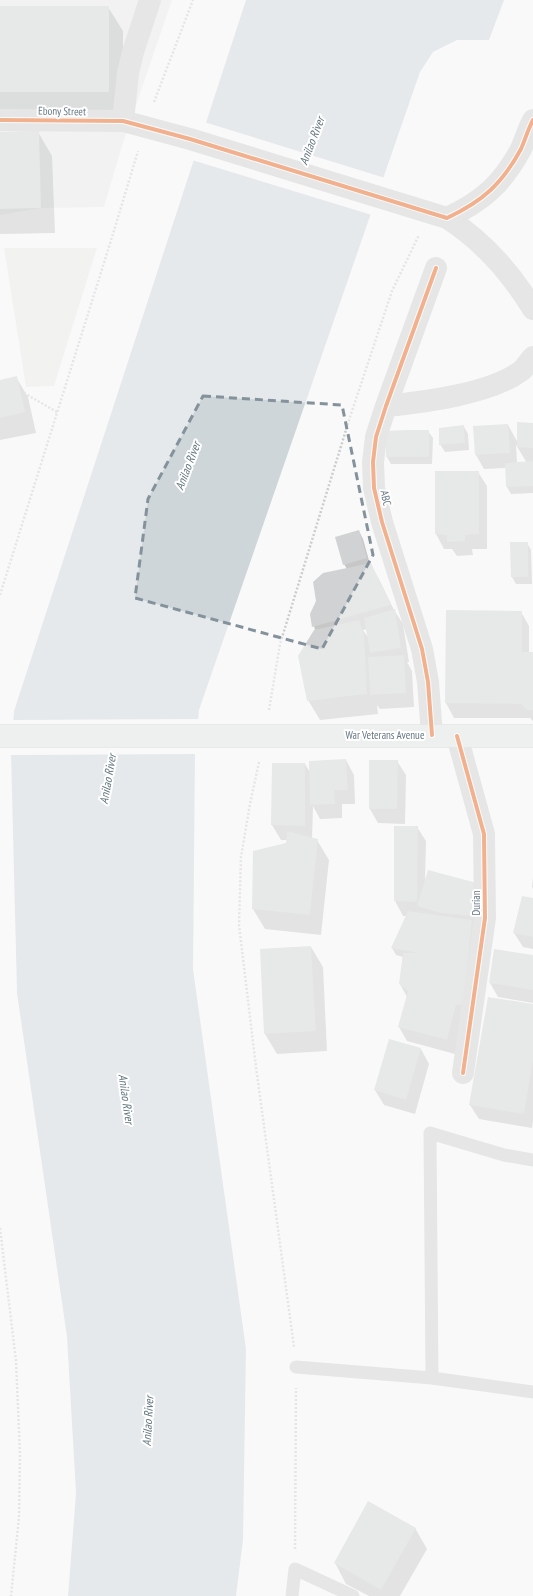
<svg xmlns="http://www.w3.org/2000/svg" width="533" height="1596" font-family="'PT Sans Narrow',sans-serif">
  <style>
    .built { fill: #e8e9e9 }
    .green { fill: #e8ebe6 }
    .water { fill: #ced6d9 }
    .pier { fill: #f9f9f9 }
    .shadow { fill: #0003; fill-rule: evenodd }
    .building { fill: #d0d2d3 }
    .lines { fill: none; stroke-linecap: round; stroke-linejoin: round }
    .secondary-casing { stroke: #d5d6d7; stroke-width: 24 }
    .path { stroke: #cbcccd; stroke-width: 2.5; stroke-dasharray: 2 2; stroke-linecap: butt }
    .service { stroke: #cecfd0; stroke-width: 13 }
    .minor { stroke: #cecfd0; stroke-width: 22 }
    .secondary { stroke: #e1e2e2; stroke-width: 22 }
    .cycleway-casing { stroke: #fff; stroke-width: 6 }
    .cycleway { stroke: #e8590c; stroke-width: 4 }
    .marked { fill: none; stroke: #84929c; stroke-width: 3; stroke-dasharray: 8 5; stroke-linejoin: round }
    .labels { text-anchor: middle; stroke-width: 4; stroke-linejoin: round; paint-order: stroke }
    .street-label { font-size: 11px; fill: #657683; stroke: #fff }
    .water-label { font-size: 12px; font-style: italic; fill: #60757c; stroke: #fff }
  </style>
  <rect width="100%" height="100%" fill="#f9f9f9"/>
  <path class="built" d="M0 0H172L122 146 104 207 41 208 0 215Z"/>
  <path class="green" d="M4 248H97L54 386 26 387Z"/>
  <path class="water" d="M246 0H504L489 40H457L433 52 420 72 199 710 195 752 193 969 246 1349 243 1540 236 1596H68L76 1493 67 1337 17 993 11 754 14 711Z"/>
  <path class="pier" d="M204 122 385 178 372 215 192 160Z
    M200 719 197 754 9 755 11 720Z"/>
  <path class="shadow" d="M0 7H108L123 31V116H0Z
    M38 132 52 156 55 233 0 234V133Z
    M16 377 28 397 36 433 0 440V381Z
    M533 424V493L511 494 507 487 506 468 484 469 476 455 508 425 518 443ZM516 445 527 463H517Z
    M464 427 468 434 469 450 445 452 440 444Z
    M428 431 433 438 432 464H391L387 457Z
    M436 472H478L487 486V549H472L473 555 457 556 452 549H444L436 534Z
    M359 531 363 539 370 564 379 579 394 610 403 624 409 662H407L412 671 414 707 380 709 377 705 378 714 320 720 308 700 315 630 311 614 347 569 344 564ZM367 629 369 639 363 630Z
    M527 543 531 550 532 584H516L512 577Z
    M447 611 521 612 529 626V653H533V721L530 718H454L446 703Z
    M346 760 354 775 355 804H342V818L320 819 313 806 312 839 317 840 329 860 321 935 265 929 253 909 254 852 287 844V840H281L272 825 273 764H305L311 774Z
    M397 761 406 775 405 824 378 823 370 809Z
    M395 827H417L426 841 425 879 476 884 471 1020 455 1054 407 1041 399 1027 407 997 400 984 403 957 396 955 392 948 407 916H403L395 901Z
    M533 877V889L532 887Z
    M533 899V949L523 947 514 933Z
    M311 947 323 967 327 1051 277 1054 265 1034Z
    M533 956V1003L498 997 490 983Z
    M533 1005V1121L532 1128 479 1119 470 1105Z
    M421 1049 429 1064 415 1114 384 1105 375 1090Z
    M415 1528 427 1549 400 1596H369L346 1584 335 1563Z"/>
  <path class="building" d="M0 6H109V92H0Z
    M39 131 41 208 0 209V132Z
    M17 376 25 412 0 418V380Z
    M517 422 533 423V448L517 447Z
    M508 424 510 453 475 455 473 426Z
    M464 425 465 443 439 445V428Z
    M407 430H429V457H386V431Z
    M533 461V486L506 487 505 463Z
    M435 471H479V534L465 535V541L447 542V535L435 534Z
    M359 530 367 558 343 565 335 537Z
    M510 542H528V577H511Z
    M371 563 391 605 312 627 310 614 316 601 313 582 323 573Z
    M395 609 401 648 370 653 364 618Z
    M446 610 522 611V652H533V710H527L521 704 445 703Z
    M359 620 364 634 367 694 307 701 298 656 314 630Z
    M404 655 406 693 370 695 368 657Z
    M346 759 348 790H334L335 804 310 805 309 761Z
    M369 760H398L397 809H369Z
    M272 763H305V826L271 825Z
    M394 826H418L417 902 394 901Z
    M287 831 318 839 310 915 252 909 253 851 286 843Z
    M428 870 477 883 471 916 441 913 417 906Z
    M522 896 533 898V937L513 933Z
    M408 911 472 920 463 1005H456L447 1040 398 1027 408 991 399 984 403 953H418L391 948Z
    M311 946 316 1031 264 1034 260 949Z
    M494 949 533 955V990L489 983Z
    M488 997 533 1004V1061L524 1114 469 1105Z
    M389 1039 421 1048 406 1100 374 1090Z
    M368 1501 416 1528 381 1590 334 1563Z"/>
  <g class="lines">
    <defs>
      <path id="secondary" d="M0 736H533"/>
    </defs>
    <use href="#secondary" class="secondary-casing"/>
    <path class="path" d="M154 102 193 0
      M24 393 57 412
      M0 595 113 234 138 151
      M269 710 280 644 350 417 392 291 419 235
      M259 762 250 804 241 857 239 925 256 1067 294 1347
      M0 1228 16 1361 20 1454 19 1517 11 1596
      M295 1549 296 1388"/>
    <path class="service" d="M296 1367 432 1378 533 1392
      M432 1378 430 1133 504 1155 533 1160
      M292 1596 295 1569 353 1596"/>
    <path class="minor" d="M0 120 123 121 190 139 447 218C483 201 502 184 521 149 525 140 528 129 533 120
      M123 121 128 73 133 52 150 0
      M447 218C483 241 511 273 533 309
      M386 406C424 402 490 394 521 371 526 367 529 361 533 357
      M432 735 428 682 422 649 382 522 374 488 373 462 376 437 386 406 436 268
      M457 736 484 834 485 918 463 1073"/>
    <use href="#secondary" class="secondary"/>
    <defs>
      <path id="cycleway" d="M0 120 123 121 190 139 447 218C483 201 502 184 521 149 525 140 528 129 533 120
        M432 735 428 682 422 649 382 522 374 488 373 462 376 437 386 406 436 268
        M457 736 484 834 485 918 463 1073"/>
    </defs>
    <use href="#cycleway" class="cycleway-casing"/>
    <use href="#cycleway" class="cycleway"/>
  </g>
  <path d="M0 0H533V1596H0ZM203 396 342 405 373 555 322 649 135 598 148 499Z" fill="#f9f9f9" fill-opacity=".55" fill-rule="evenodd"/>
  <path class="marked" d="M203 396 342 405 373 555 322 649 135 598 148 499Z"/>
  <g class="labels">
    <g class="street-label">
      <text transform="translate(62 111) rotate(1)" y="4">Ebony Street</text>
      <text transform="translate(386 498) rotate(78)" y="4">ABC</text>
      <text x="385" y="739">War Veterans Avenue</text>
      <text transform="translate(476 903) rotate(-90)" y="4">Durian</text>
    </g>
    <g class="water-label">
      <text transform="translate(312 141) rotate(-69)" y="4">Anilao River</text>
      <text transform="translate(188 466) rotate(-69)" y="4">Anilao River</text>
      <text transform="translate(108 779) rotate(-80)" y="4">Anilao River</text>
      <text transform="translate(126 1099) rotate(82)" y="4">Anilao River</text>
      <text transform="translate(148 1421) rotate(-87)" y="4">Anilao River</text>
    </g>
  </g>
</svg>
